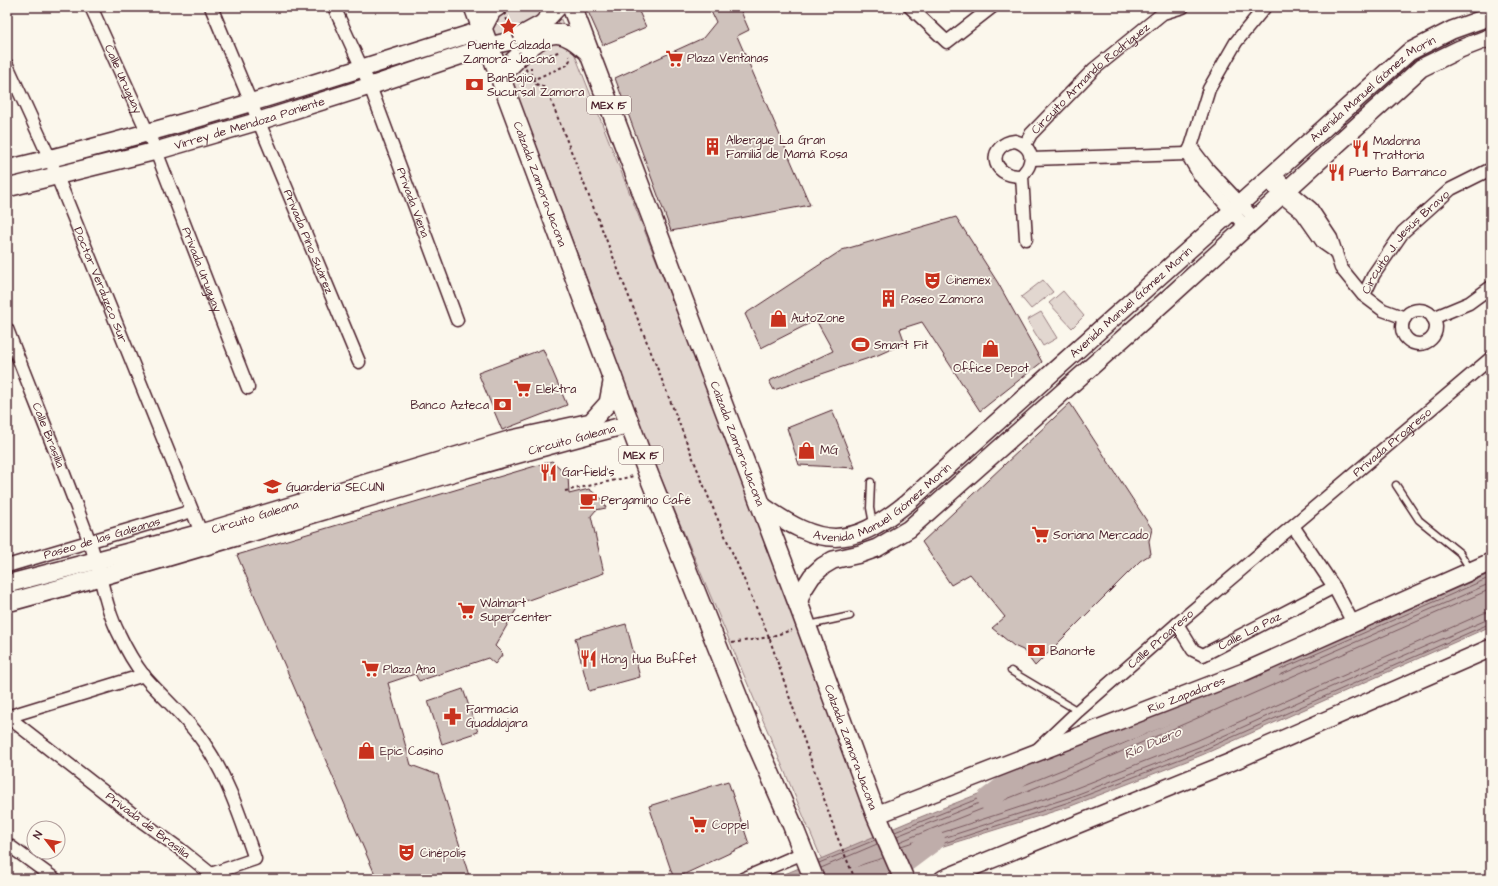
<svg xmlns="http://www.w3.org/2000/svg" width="1498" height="886" font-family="'Architects Daughter',sans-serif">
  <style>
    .green { fill: #e2d7d0; stroke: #967b7e }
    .water { fill: #bfadaa; stroke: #907477 }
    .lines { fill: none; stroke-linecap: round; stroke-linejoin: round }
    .shore { stroke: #79585e; stroke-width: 1 }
    .river { stroke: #bfadaa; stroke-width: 22 }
    .building { fill: #cfc2bc; stroke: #4a1f2b }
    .lane-casing { stroke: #4a1f2b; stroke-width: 9 }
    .street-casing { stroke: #4a1f2b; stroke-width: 15 }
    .secondary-casing { stroke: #4a1f2b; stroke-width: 20 }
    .primary-casing { stroke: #4a1f2b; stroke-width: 22 }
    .path { stroke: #4a1f2b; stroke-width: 2; stroke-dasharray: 3 3; stroke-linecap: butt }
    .lane { stroke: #fbf7ec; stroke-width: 6 }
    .street { stroke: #fbf7ec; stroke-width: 12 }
    .secondary { stroke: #fbf7ec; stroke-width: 17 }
    .primary { stroke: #fbf7ec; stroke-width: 19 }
    .path-bridge { stroke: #4a1f2b; stroke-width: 2; stroke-dasharray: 3 3; stroke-linecap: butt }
    .labels { text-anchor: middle; stroke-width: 3.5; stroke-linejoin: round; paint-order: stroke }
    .shield { fill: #fbf7ec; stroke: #7f6065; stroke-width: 1 }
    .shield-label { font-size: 11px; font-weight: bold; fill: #4a1f2b }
    .poi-label { font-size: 12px; fill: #4a1f2b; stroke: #fbf7ec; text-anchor: start }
    .street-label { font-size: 12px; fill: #4a1f2b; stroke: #fbf7ec }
    .water-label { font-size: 13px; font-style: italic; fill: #6d4a51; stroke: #fbf7ec }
  </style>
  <rect width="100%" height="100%" fill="#fbf7ec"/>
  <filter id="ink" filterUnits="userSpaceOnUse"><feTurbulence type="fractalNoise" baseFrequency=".025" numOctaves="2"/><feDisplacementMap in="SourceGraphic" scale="8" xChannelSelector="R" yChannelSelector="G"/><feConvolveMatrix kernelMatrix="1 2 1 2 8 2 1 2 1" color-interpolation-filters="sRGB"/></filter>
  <g filter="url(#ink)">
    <path class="green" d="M481 7H556L753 505 896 879H830L633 412 592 293 502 54Z
      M1043 280 1053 292 1031 309 1021 297Z
      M1063 291 1084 316 1072 328 1049 303Z
      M1041 312 1057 338 1043 346 1027 320Z"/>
    <path class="water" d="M1491 573V626L1202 755 1071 806 934 849 852 879H773L913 820 1071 757Z"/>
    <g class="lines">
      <path class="shore" d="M895 832 1072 761 1491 577
        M897 836 1074 765 1491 583
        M899 842 1077 771 1491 589
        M901 846 1066 792 1196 741 1484 613 1491 612
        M903 851 1068 798 1199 747 1331 687 1491 618
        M905 856 1069 802 1201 751 1491 623
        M819 863 875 840
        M821 868 877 844
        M848 879C849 865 873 862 883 858"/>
      <path class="river" d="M988 799 1025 771 1269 672
        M855 879 902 864 934 840"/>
    </g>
    <path class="building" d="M586 7H637L646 27 603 45Z
      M709 7H739L749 30 737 36 810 205 671 231 615 78 703 38 716 22Z
      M956 217 998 283 1042 362 980 411 922 322 900 329 905 343 878 355 774 390 769 381 833 351 816 320 761 348 745 314 842 250Z
      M543 349 567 405 502 430 478 373Z
      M1070 403 1152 529 1149 541 1151 554 1140 561 1035 666 1023 650 1014 646 992 628 1005 617 970 574 951 585 922 542Z
      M832 410 855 468 799 465 787 428Z
      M552 461 568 475 569 494 589 489 602 499 606 508 596 510 591 516 604 573 520 603 495 646 503 654 495 664 488 658 419 681 415 674 388 683 411 765 438 775 470 879H377L237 555Z
      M626 624 640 677 589 691 575 638Z
      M463 689 478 732 442 744 428 701Z
      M728 781 749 844 674 879 649 806Z"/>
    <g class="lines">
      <defs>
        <path id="lane" d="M871 482 870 508 873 524
          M1396 485 1419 520 1460 553 1470 569
          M809 625 850 616
          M1011 671 1078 711"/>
        <g id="street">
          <path id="s1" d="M91 7 156 151 248 388"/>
          <path id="s2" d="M211 7 359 362"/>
          <path id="s3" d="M334 7 370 86 457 320"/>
          <path d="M910 7 947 42 992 7"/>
          <path id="s4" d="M7 65 50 159 204 540"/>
          <path d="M1015 141C1026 144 1034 153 1029 165 1028 169 1024 172 1022 176 988 177 988 144 1015 141Z"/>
          <path id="s5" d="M1025 145 1031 134 1094 69 1163 13 1183 7"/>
          <path d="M1191 147 1207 168 1254 218"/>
          <path d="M1187 154 1191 147 1209 89 1236 42 1265 7"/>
          <path d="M1187 154 1200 176 1245 226"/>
          <path d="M1031 159 1187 154"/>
          <path d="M1275 174 1287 188 1311 208 1331 238 1341 268 1363 295 1383 310 1405 318"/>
          <path d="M1022 176 1026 239"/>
          <path d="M1267 180 1280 195 1302 213 1323 243 1336 252"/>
          <path id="s6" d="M1364 295 1374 274 1403 232 1451 189 1491 169"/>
          <circle cx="1419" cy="327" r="17"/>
          <path d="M1433 318 1469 303 1491 287"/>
          <path id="s7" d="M7 329C34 399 63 469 89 540 101 571 104 605 119 634 126 649 134 663 144 676 164 699 187 718 204 743 228 778 241 819 255 859L211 874 180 849 144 823 8 717"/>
          <path d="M1293 526 1334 587 1353 623"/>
          <path id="s8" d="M7 566 192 511"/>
          <path id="s9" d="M1177 624 1193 650 1203 655 1334 587"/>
          <path d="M7 717 144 675"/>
          <path id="s10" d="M1037 750 1078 711 1177 624 1491 358"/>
          <path d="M7 844 55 879"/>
          <path d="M743 879 803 853"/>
        </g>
        <g id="secondary">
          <path d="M7 169C168 131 325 80 482 30L492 11 498 7"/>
          <path id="s11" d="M7 188 156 151 259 121 370 86 489 46 511 41 542 24 558 7"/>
          <path id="s12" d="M761 505C821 547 849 550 907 503L1409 52 1452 30 1491 16"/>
          <path id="s13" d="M7 584 201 533 512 439 591 422 608 403 613 377"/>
          <path id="s14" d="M7 603C215 547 420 478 630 424"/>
          <path d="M798 603 803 590 812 576 823 566 833 560 860 554 877 548 909 529 1164 302 1421 68 1460 49 1491 37"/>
          <path id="s15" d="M876 815 1244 672 1491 562"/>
          <path d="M943 879 1231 762 1491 648"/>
        </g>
        <g id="primary">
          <path id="s16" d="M474 7 648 473 752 733 792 824 814 879"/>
          <path id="s17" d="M572 7 798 603 876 815 904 879"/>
          <path d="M500 76C511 64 542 30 560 34 572 36 580 45 589 52"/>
        </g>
      </defs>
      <use href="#lane" class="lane-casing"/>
      <use href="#street" class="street-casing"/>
      <use href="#secondary" class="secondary-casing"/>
      <use href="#primary" class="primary-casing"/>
      <path class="path" d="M544 57 561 51
        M531 67V75L536 84 546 88 710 501 769 637 836 834 855 879
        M537 78 567 65 570 60 569 56
        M565 491 634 476
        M732 643 769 637 792 630"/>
      <use href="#lane" class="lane"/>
      <use href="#street" class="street"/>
      <use href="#secondary" class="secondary"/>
      <use href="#primary" class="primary"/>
      <path class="path-bridge" d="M502 7 529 77 537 78"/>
    </g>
  </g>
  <defs>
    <symbol id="sight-bare" viewBox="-9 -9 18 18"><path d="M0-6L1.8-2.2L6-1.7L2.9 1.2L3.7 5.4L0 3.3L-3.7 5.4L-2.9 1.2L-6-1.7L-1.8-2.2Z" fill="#c8321e" stroke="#fbf7ec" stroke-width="2.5" paint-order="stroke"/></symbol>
    <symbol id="supermarket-bare" viewBox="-9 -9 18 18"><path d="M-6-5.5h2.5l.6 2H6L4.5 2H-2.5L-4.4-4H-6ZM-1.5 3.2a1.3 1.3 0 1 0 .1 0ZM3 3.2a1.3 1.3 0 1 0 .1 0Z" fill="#c8321e" stroke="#fbf7ec" stroke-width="2.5" paint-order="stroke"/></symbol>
    <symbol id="bank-bare" viewBox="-9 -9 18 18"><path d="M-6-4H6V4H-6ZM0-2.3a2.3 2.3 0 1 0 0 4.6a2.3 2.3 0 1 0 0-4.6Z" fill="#c8321e" stroke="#fbf7ec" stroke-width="2.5" paint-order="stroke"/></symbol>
    <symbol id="building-bare" viewBox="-9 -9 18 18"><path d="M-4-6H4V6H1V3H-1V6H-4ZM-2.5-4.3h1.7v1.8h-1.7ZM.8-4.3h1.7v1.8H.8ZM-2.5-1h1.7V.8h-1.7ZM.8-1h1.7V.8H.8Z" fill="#c8321e" stroke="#fbf7ec" stroke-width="2.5" paint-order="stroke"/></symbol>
    <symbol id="restaurant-bare" viewBox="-9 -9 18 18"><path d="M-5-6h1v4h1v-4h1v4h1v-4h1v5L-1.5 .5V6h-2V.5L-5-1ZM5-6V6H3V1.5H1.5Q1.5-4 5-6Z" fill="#c8321e" stroke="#fbf7ec" stroke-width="2.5" paint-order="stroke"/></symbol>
    <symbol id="theatre-bare" viewBox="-9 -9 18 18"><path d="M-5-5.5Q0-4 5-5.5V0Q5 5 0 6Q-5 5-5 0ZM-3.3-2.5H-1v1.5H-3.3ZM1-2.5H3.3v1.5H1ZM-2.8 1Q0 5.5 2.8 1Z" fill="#c8321e" stroke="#fbf7ec" stroke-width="2.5" paint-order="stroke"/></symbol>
    <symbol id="shop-bare" viewBox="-9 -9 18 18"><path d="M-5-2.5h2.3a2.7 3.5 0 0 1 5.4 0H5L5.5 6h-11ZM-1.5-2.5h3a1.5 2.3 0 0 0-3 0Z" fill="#c8321e" stroke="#fbf7ec" stroke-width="2.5" paint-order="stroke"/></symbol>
    <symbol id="stadium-bare" viewBox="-9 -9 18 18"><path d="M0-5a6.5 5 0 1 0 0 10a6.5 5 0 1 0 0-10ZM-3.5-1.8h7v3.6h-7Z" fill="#c8321e" stroke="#fbf7ec" stroke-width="2.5" paint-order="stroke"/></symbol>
    <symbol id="school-bare" viewBox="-9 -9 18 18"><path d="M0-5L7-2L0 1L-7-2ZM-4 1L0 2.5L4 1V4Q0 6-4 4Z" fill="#c8321e" stroke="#fbf7ec" stroke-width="2.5" paint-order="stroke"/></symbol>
    <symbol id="cafe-bare" viewBox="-9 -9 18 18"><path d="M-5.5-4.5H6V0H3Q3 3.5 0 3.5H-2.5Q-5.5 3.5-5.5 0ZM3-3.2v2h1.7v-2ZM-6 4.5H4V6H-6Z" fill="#c8321e" stroke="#fbf7ec" stroke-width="2.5" paint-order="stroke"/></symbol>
    <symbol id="pharmacy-bare" viewBox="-9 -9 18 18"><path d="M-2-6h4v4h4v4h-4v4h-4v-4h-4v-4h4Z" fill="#c8321e" stroke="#fbf7ec" stroke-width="2.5" paint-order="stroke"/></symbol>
  </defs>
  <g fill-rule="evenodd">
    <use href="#sight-bare" x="496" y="14" width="25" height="25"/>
    <use href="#supermarket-bare" x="662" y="46" width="25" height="25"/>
    <use href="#bank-bare" x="462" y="72" width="25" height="25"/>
    <use href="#building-bare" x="700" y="134" width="25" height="25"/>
    <use href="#restaurant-bare" x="1348" y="136" width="25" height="25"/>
    <use href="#restaurant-bare" x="1324" y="160" width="25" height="25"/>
    <use href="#theatre-bare" x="920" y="268" width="25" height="25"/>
    <use href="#building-bare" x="876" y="286" width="25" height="25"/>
    <use href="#shop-bare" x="766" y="306" width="25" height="25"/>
    <use href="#stadium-bare" x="848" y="332" width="25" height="25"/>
    <use href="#shop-bare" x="978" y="336" width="25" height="25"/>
    <use href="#supermarket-bare" x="510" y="376" width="25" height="25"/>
    <use href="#bank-bare" x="490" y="392" width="25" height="25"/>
    <use href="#shop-bare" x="794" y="438" width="25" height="25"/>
    <use href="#restaurant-bare" x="536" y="460" width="25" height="25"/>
    <use href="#school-bare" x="260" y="474" width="25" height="25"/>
    <use href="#cafe-bare" x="576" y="488" width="25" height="25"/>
    <use href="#supermarket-bare" x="1028" y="522" width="25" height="25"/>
    <use href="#supermarket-bare" x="454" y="598" width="25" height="25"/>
    <use href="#bank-bare" x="1024" y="638" width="25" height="25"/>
    <use href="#restaurant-bare" x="576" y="646" width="25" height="25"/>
    <use href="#supermarket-bare" x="358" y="656" width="25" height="25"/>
    <use href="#pharmacy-bare" x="440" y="704" width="25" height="25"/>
    <use href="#shop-bare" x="354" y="738" width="25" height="25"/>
    <use href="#supermarket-bare" x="686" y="812" width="25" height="25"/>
    <use href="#theatre-bare" x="394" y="840" width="25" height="25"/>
  </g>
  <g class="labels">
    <g class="shield">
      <rect x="587" y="96" width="44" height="18" rx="3"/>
      <rect x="619" y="446" width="44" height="18" rx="3"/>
    </g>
    <g class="shield-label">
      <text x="609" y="109">MEX 15</text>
      <text x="641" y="459">MEX 15</text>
    </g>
    <g class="poi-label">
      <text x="509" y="49" text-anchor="middle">Puente Calzada<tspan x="509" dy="14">Zamora- Jacona</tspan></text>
      <text x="687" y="62">Plaza Ventanas</text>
      <text x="487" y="82">BanBajio<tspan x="487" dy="14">Sucursal Zamora</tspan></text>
      <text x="726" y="144">Albergue La Gran<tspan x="726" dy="14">Familia de Mamá Rosa</tspan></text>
      <text x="1373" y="145">Madonna<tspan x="1373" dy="14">Trattoria</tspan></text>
      <text x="1349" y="176">Puerto Barranco</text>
      <text x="946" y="284">Cinemex</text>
      <text x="901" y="303">Paseo Zamora</text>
      <text x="791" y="322">AutoZone</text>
      <text x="874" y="349">Smart Fit</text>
      <text x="991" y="372" text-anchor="middle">Office Depot</text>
      <text x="536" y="393">Elektra</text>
      <text x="489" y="409" text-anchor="end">Banco Azteca</text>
      <text x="820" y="454">MG</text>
      <text x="562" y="476">Garfield's</text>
      <text x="286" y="491">Guardería SECUNI</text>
      <text x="601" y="504">Pergamino Café</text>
      <text x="1053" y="539">Soriana Mercado</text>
      <text x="480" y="607">Walmart<tspan x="480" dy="14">Supercenter</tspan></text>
      <text x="1050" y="655">Banorte</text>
      <text x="601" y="663">Hong Hua Buffet</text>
      <text x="383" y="673">Plaza Ana</text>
      <text x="466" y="713">Farmacia<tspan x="466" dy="14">Guadalajara</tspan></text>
      <text x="380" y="755">Epic Casino</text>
      <text x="712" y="829">Coppel</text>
      <text x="420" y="857">Cinépolis</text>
    </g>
    <g class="street-label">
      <text dy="4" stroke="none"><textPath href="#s1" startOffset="79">Calle Uruguay</textPath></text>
      <text dy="4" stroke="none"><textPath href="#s5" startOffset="94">Circuito Armando Rodríguez</textPath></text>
      <text dy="4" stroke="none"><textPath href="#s12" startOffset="787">Avenida Manuel Gómez Morín</textPath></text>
      <text dy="4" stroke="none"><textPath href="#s11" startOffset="251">Virrey de Mendoza Poniente</textPath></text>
      <text dy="4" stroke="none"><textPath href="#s16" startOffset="189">Calzada Zamora-Jacona</textPath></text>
      <text dy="4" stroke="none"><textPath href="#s3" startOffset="211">Privada Viena</textPath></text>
      <text dy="4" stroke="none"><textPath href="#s2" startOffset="254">Privada Pino Suárez</textPath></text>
      <text dy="4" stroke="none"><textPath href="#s6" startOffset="68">Circuito J. Jesús Bravo</textPath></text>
      <text dy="4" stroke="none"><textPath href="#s1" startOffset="285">Privada Uruguay</textPath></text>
      <text dy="4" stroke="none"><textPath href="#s4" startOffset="239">Doctor Verduzco Sur</textPath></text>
      <text dy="4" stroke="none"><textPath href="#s12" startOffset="464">Avenida Manuel Gómez Morín</textPath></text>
      <text dy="4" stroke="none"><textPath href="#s7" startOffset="114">Calle Brasilia</textPath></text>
      <text dy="4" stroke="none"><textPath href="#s14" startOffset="588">Circuito Galeana</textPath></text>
      <text dy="4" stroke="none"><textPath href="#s10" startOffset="470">Privada Progreso</textPath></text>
      <text dy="4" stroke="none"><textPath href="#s17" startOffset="467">Calzada Zamora-Jacona</textPath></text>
      <text dy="4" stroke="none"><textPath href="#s12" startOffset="140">Avenida Manuel Gómez Morín</textPath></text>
      <text dy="4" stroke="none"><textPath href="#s13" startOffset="257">Circuito Galeana</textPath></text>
      <text dy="4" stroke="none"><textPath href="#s8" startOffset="99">Paseo de las Galeanas</textPath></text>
      <text dy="4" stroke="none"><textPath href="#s9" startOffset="94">Calle La Paz</textPath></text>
      <text dy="4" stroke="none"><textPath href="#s10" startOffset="166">Calle Progreso</textPath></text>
      <text dy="4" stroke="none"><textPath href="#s15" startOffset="333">Río Zapadores</textPath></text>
      <text dy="4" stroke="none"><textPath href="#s17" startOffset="791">Calzada Zamora-Jacona</textPath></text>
      <text transform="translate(148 825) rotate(37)" y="4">Privada de Brasilia</text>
    </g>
    <g class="water-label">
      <text transform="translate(1152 742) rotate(-23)" y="5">Río Duero</text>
    </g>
  </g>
  <rect width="1498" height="886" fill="none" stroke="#fbf7ec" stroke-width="24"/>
  <rect x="12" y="12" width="1474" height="862" fill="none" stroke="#4a1f2b" stroke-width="1.5" filter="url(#ink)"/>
  <g transform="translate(46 840) rotate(301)"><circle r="19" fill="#fbf7ec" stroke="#b4a19f"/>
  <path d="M0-3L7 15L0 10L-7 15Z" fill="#c8321e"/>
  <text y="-6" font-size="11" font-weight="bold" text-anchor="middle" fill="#4a1f2b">N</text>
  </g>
</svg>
